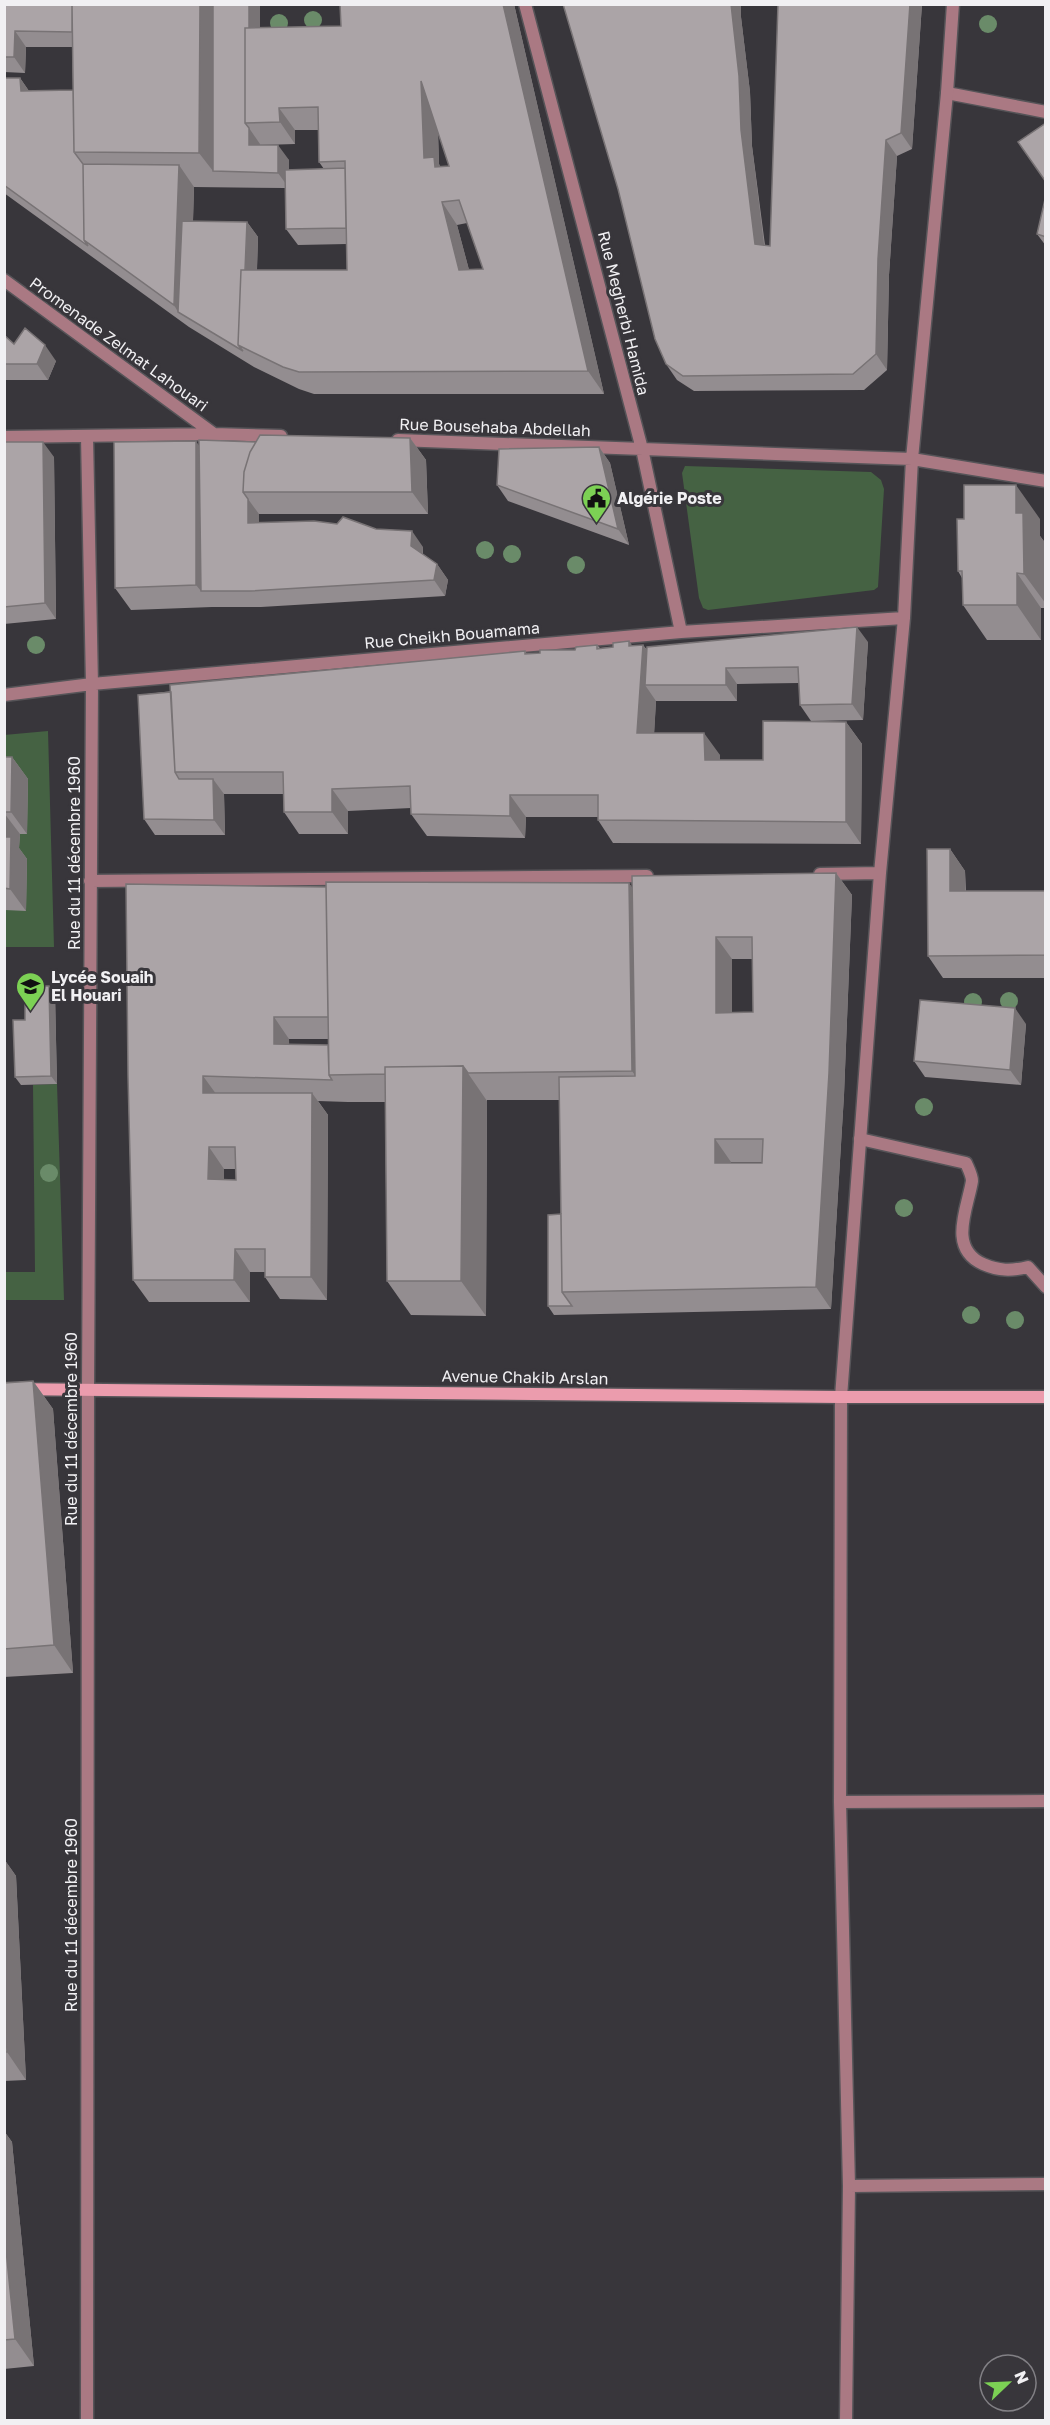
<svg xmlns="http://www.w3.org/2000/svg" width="1050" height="2425" font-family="'Golos Text',sans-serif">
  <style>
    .green { fill: #456243 }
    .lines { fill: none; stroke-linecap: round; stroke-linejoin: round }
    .lane-casing { stroke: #565458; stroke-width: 15 }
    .street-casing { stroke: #565458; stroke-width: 15 }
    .secondary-casing { stroke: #565458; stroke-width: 15 }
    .lane { stroke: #aa7983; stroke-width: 12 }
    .street { stroke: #aa7983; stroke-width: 12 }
    .secondary { stroke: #eb9cad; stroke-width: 12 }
    .tree { fill: #6a8b69 }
    .wall { fill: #938d90; fill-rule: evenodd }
    .shaded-wall { fill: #787375 }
    .building { fill: #aba4a7; stroke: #787375; stroke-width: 1.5; fill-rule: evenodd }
    .labels { text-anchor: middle; stroke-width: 6; stroke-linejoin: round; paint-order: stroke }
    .street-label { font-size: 16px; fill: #f1f0f3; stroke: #38363b }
    .poi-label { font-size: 16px; font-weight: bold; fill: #f1f0f3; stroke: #38363b; text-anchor: start }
  </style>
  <rect width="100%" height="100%" fill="#38363b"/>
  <path class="green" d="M685 466 871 472 881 480 884 489 878 587 874 590 708 610 703 608 699 598 682 473Z
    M48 731 54 947H5L4 735Z
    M57 1084 64 1300H5V1272H35L33 1085Z"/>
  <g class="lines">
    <defs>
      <path id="lane" d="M947 93 1046 112
        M860 1139 966 1163C968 1168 972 1175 972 1181 968 1207 947 1248 983 1264 999 1271 1011 1271 1028 1267L1046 1287"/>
      <path id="street" d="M525 4 642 449 681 632
        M4 280 214 434
        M4 437 214 434 281 436
        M398 440 912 459 1046 481
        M4 695 92 684 681 632 904 618
        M820 874 880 873
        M90 881 647 876
        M840 1802 1046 1801
        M849 2186 1046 2184
        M87 2420 88 1388 92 684 87 437
        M846 2420 849 2186 840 1802 841 1397 880 873 904 618 912 459 947 93 953 4"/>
      <path id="secondary" d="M4 1389 841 1397H1046"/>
    </defs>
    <use href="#lane" class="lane-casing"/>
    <use href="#street" class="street-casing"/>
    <use href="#secondary" class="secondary-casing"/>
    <use href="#lane" class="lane"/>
    <use href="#street" class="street"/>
    <use href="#secondary" class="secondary"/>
  </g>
  <g class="tree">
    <circle cx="313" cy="20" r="9"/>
    <circle cx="279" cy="23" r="9"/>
    <circle cx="988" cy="24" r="9"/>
    <circle cx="485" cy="550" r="9"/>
    <circle cx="512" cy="554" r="9"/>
    <circle cx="576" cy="565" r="9"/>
    <circle cx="36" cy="645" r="9"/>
    <circle cx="1009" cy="1001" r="9"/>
    <circle cx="973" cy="1002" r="9"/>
    <circle cx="924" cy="1107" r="9"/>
    <circle cx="49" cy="1173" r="9"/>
    <circle cx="904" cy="1208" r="9"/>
    <circle cx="971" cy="1315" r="9"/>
    <circle cx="1015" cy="1320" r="9"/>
  </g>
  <path class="wall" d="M4 4H260V28L341 26 514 4 604 394H314L299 389 254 367 189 327 4 193V78H20L29 91 73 90 72 47H26L25 73 4 72ZM295 130H318L319 162 324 169 289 170V160L263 145 295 144ZM438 132 449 166 440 167 439 164ZM194 187 285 188 286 229 298 245 347 244V270H257L258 237 247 222 193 221ZM467 223 483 269 469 270 457 225Z
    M563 4H741V17L750 92 752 146 765 245 770 246 922 4 912 149 897 156 889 275 887 370 864 390 694 391 677 380 666 364 618 189Z
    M1046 195V246L1037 234Z
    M4 335 14 344 56 361 48 380H4Z
    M410 438 426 460 428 514H259V523L423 547V554L437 564 448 580 445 596 261 607H212L131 610 115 588 200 447 256 442Z
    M4 442 54 457 56 619 4 624Z
    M599 447 610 463 629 545 508 501 497 485Z
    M1040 519V536L1046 544V608H1041V640H987L963 605 962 578 958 571Z
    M629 641 632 646 643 645 647 650 868 642 863 720 811 721 800 705 799 683 737 684V701H656L654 733 720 755V760H763L846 722 862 744 861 844 613 843 598 820V817H526L525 838 427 836 411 814V808L348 811V834H299L284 812 283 794H224L225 835H155L144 819 138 695 525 651 527 654 575 650 597 645 600 648 613 647Z
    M4 757H12L28 779 27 834H20L19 848 27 859 26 911 5 910V918H4Z
    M950 849 965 871 966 891H1046V978H943L928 956Z
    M836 873 852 895 844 1095 831 1309 554 1315 548 1306 561 1214 559 1100H487L486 1316 411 1315 387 1281 385 1102H348L318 1101 328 1115 327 1300 280 1299 265 1277V1272H250V1302H149L133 1280 128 1076 326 887 629 883 632 888ZM732 959H752L753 1012 732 1013ZM289 1039H328V1045L289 1044ZM731 1162H762V1163H731ZM224 1169H236V1180H224Z
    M55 994 57 1084 21 1085 15 1077 25 1020Z
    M1026 1024 1021 1085 925 1077 914 1061Z
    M33 1381 53 1409 73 1673 4 1677V1383Z
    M4 1859 16 1876 26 2080 4 2081Z
    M4 2131 12 2142 34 2366 4 2369Z"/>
  <path class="shaded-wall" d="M200 4H224L213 171 199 153Z
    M249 4H260V122H249Z
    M503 4H514L604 394 588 371Z
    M731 4H741V17L750 92 752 146 766 260 755 244 741 130Z
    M910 4H922L912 149 901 133Z
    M15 31 26 47 25 73 14 57Z
    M20 78 31 94 21 91Z
    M421 81 437 103 439 164 449 179 424 158Z
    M279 108 295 130V144L280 122Z
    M249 128 260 144V161L249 145Z
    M886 140 897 156 889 275 887 370 876 354 878 259Z
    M278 145 289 160V188L278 173Z
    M179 165 194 187 190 319 178 312 174 305Z
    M442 202 457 225 475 292 459 270Z
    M247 222 258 237 254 353 243 347Z
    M45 345 56 361 48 380 37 364Z
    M410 438 426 460 428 514 412 492Z
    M196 441 211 464 201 591 196 585Z
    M43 442 54 457 56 619 45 603Z
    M599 447 610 463 629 545 618 529Z
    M1016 485 1040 519V536L1046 544V604L1024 574 1016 513Z
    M248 499 259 514V539L248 523Z
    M412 531 423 547 422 561 411 546Z
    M437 564 448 580 445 596 434 580Z
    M1017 573 1041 608V640L1017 605Z
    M857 627 868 642 863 720 852 704Z
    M629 641 642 660 643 645 659 667 645 685 656 701 653 755 637 733Z
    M726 668 737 684V701L726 685Z
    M846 722 862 744 861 844 846 822Z
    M704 733 720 755V783L705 760Z
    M12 757 28 779 27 834 11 812Z
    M213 779 224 794 225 835 214 820Z
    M332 789 348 811V834L332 812Z
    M510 795 526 817 525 838 510 816Z
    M4 813 20 834 19 848 27 859 26 911 10 889 4 839Z
    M950 849 965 871 966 913 950 891Z
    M836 873 852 895 844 1095 831 1309 816 1287Z
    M629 883 648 910 651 1098 632 1071Z
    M716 937 732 959V1036L716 1013Z
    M49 986 55 994 57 1084 51 1076Z
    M1015 1008 1026 1024 1021 1085 1010 1070Z
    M274 1017 289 1039 290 1067 274 1044Z
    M463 1066 487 1101 486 1316 461 1281Z
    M203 1076 219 1098 203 1093Z
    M312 1093 328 1115 327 1300 311 1277Z
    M715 1139 731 1162V1186L715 1163Z
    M209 1147 224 1169V1202L208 1179Z
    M235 1249 250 1272V1302L234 1280Z
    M33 1381 53 1409 73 1673 54 1645Z
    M4 1859 16 1876 26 2080 7 2052 4 1997Z
    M4 2131 12 2142 34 2366 15 2339 4 2230Z"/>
  <path class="building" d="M4 4H72V32L15 31 14 57H4Z
    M72 4H200L199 153 74 152Z
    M213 4H249V28H245V123L249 128V145H278V173L213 171Z
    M340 4H503L588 371 299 372 283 367 238 345 241 270H347L345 161 319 162 318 107 279 108 280 122 245 123V28L341 26ZM421 81 449 166 435 167 434 157 424 158ZM459 200 483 269 459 270 442 202Z
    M563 4H731L739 76 741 130 755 244 770 246 778 4H910L901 133 886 140 878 259 876 354 853 374 683 376 666 364 655 339 618 189Z
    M4 78H20L21 91 73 90 74 152 83 164 84 240 88 246 4 185Z
    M1046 123V182L1018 142Z
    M83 164 179 165 174 305 84 240Z
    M345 168 346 228 286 229 285 170Z
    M1046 195V237L1037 234Z
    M182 221 247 222 245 270H241L238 345 243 351 178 312Z
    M25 328 45 345 37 364H4V335L14 344Z
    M260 435 410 438 412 492H243L244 472 250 452Z
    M199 440 256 442 250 452 244 472 243 492 248 499V523L314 521 337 524 343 517 376 529 412 531 411 546 437 564 434 580 250 591H201Z
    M196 441V585L115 588 114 442Z
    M4 442H43L45 603 4 607Z
    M599 447 618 529 497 485 499 449Z
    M964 485H1016V513H1023L1024 574 1017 573V605H963L962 571H958L957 519H964Z
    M857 627 852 704 800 705 798 667 726 668V685H645L647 647Z
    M629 641V646L643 645 637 733H704L705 760H763V721L846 722V822L598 820V795H510V816L411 814 410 786 332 789V812H284L283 772H175L170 685 525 651V654L540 653V650H575L576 647 597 645V649L613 647V643Z
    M171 692 175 772 179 779H213L214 820 144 819 138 695Z
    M4 757H12L11 812H4Z
    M4 837H11L10 889 4 888Z
    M927 849H950V891H1046V955L928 956Z
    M836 873 829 1073 816 1287 562 1292 559 1077 635 1076 632 876ZM716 937H752L753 1012 716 1013ZM715 1139H763L762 1163H715Z
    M326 882 629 883 632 1071 468 1073 463 1066 385 1067V1074L329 1075Z
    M126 884 326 887 328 1017H274V1044L328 1045 329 1075 332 1080 203 1076V1093H312L311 1277H265V1249H235L234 1280H133L128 1076ZM209 1147H235L236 1180 208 1179Z
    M25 986H49L51 1076 15 1077 13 1020H25Z
    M920 1000 1015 1008 1010 1070 914 1061Z
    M463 1066 461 1281H387L385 1067Z
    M561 1214 562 1292 572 1306H548V1215Z
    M33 1381 54 1645 4 1649V1383Z
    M4 1997 7 2052H4Z
    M4 2230 15 2339 4 2340Z"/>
  <defs>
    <symbol id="civic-pin" viewBox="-11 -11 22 30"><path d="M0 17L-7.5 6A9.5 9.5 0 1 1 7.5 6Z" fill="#7cd154" stroke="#38363b"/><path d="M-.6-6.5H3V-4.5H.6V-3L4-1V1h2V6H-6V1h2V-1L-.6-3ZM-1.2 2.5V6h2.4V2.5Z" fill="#111"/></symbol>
    <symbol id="school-pin" viewBox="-11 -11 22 30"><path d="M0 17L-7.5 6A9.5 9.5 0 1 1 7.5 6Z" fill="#7cd154" stroke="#38363b"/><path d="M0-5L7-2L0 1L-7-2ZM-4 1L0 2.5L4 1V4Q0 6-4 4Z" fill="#111"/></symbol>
  </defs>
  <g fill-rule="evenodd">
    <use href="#civic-pin" x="580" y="482" width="33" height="45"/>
    <use href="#school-pin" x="14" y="970" width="33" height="45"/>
  </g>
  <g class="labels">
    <g class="street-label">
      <text transform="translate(624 313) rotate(76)" y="6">Rue Megherbi Hamida</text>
      <text transform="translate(119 344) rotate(36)" y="6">Promenade Zelmat Lahouari</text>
      <text transform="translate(495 427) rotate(2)" y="6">Rue Bousehaba Abdellah</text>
      <text transform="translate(452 635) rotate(-5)" y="6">Rue Cheikh Bouamama</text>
      <text transform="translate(74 853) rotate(-90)" y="6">Rue du 11 décembre 1960</text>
      <text transform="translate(525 1377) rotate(1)" y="6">Avenue Chakib Arslan</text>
      <text transform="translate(71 1429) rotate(-90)" y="6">Rue du 11 décembre 1960</text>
      <text transform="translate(71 1915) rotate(-90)" y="6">Rue du 11 décembre 1960</text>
    </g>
    <g class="poi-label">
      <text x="617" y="504">Algérie Poste</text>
      <text x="51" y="983">Lycée Souaih<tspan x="51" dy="18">El Houari</tspan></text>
    </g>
  </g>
  <rect width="1050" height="2425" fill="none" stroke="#f1f0f3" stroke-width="12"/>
  <g transform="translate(1008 2383) rotate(67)"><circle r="28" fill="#38363b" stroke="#828085" stroke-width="1.5"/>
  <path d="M0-4.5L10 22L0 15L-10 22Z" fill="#7cd154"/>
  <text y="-9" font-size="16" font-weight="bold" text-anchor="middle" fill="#f1f0f3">N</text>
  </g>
</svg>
